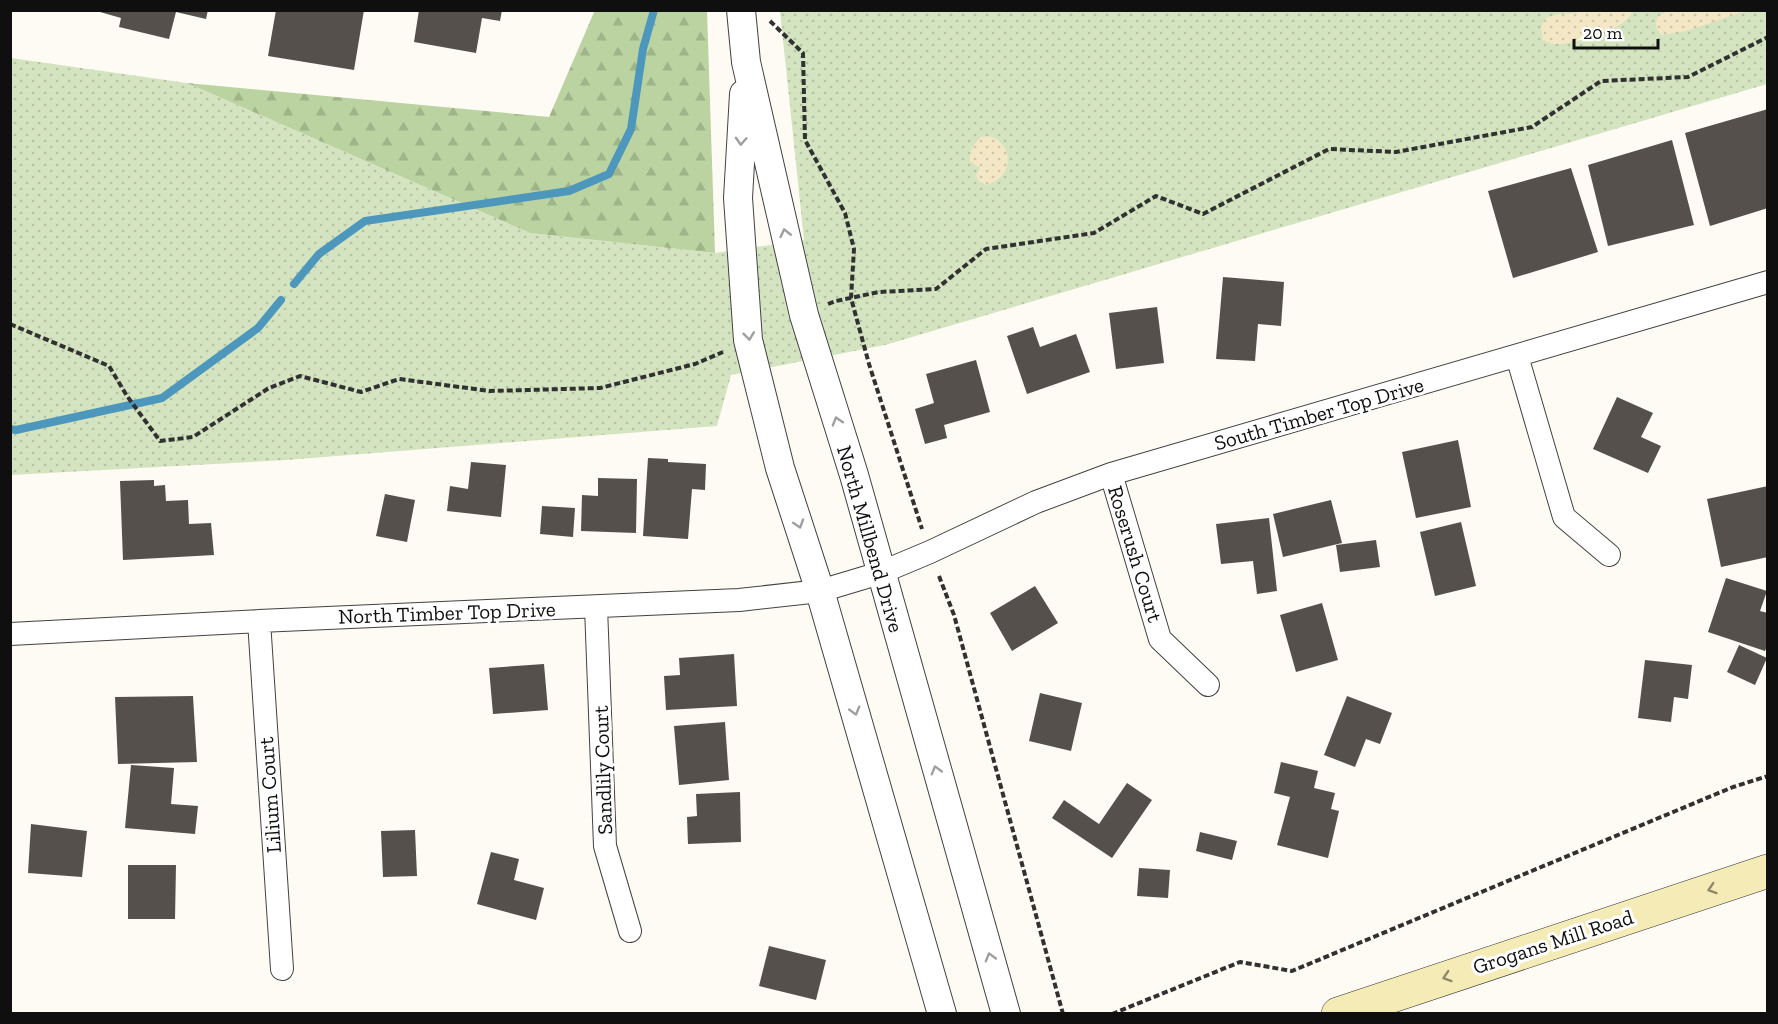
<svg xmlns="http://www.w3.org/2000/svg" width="1778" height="1024" font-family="'Zilla Slab',serif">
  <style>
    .grass { fill: url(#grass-dots) }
    .forest { fill: url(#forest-firs) }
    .sand { fill: url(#sand-dots) }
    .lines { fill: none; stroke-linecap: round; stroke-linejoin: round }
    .stream { stroke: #4d97bd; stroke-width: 8 }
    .building { fill: #56504d }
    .minor-casing { stroke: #424242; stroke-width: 24 }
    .tertiary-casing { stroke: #424242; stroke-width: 30 }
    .secondary-casing { stroke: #313131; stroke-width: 34 }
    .path { stroke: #313131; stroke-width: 4; stroke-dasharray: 6 3; stroke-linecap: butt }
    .minor { stroke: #fff; stroke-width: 22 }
    .tertiary { stroke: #fff; stroke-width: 28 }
    .secondary { stroke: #f5ebb6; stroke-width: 33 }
    .oneway { stroke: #9f9f9f }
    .oneway2 { stroke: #8e886b }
    .labels { text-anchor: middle; stroke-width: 6; stroke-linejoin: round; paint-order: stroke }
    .street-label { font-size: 21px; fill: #0f0f0f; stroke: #fff }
  </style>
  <defs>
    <pattern id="grass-dots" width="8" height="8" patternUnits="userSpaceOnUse" patternTransform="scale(1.5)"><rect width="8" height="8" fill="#d5e4c0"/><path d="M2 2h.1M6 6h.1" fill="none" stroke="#b6c2a4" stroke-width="1.8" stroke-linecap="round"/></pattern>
    <pattern id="forest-firs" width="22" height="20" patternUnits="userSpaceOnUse" patternTransform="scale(1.5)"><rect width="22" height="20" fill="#bad3a1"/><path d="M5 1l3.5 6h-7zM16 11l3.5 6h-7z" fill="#9fb489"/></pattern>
    <pattern id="sand-dots" width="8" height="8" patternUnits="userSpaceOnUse" patternTransform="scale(1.5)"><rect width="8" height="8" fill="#f4e7c5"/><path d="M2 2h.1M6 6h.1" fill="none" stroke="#d0c5a8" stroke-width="1.8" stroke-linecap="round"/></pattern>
  </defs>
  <rect width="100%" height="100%" fill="#fdfbf3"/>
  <path class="grass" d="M780 11H1767V84L885 345 731 375 717 426 286 460 11 475V58L187 83 530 233 715 253 804 240Z"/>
  <path class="forest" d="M595 10 707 11 715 253 530 233 187 83 549 117Z"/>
  <path class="sand" d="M1584 11H1632C1629 28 1578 43 1561 44 1554 45 1549 43 1543 40 1534 7 1565 17 1584 11Z
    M1676 11V10L1746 11 1686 31 1662 35C1655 29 1655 24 1658 16L1666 12Z
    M989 136C1013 143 1016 177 986 185L979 181 976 176 980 168 970 161C969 151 974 144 981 137Z"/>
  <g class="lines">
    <path class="stream" d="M294 284 319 254 365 221 569 191 609 174 631 129 643 49 654 10
      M10 429 16 430 162 398 258 328 281 300"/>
  </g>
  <path class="building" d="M93 10H208L206 19 176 12 169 39 119 27 121 18Z
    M276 10H364L354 70 268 56Z
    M419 10H502L500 21 482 18 476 53 414 42Z
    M1768 109V208L1710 226 1685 133Z
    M1672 140 1694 225 1608 246 1588 165Z
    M1571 168 1598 252 1513 278 1488 191Z
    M1223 277 1284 282 1281 326 1258 324 1255 361 1216 359Z
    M1157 307 1164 363 1116 369 1109 313Z
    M1033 327 1040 347 1076 334 1090 372 1027 394 1007 336Z
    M976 360 990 412 944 425 947 438 925 444 915 409 934 403 926 374Z
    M1617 397 1653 413 1641 437 1661 446 1648 473 1593 449Z
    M1458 440 1471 507 1416 518 1402 452Z
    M648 458 668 459V462L706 464 705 490 692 489 688 539 643 536Z
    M471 462 506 465 501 517 447 511 450 486 468 489Z
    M598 478 637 479 636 533 581 531 582 495 598 496Z
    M154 480V486L165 485 166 501 188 500 189 524 211 523 214 555 123 560 120 481Z
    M1768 486V557L1721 567 1707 499Z
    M385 494 415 500 407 542 376 536Z
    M1331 500 1342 543 1283 557 1273 514Z
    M542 506 575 508 573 537 540 534Z
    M1269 518 1277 591 1257 594 1253 561 1221 564 1216 524Z
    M1461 522 1476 586 1435 596 1420 532Z
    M1376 540 1380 567 1340 572 1336 545Z
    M1726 578 1767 591 1760 611 1768 613V644L1765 651 1708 632Z
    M1035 586 1058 623 1012 651 990 613Z
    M1322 603 1338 660 1296 672 1280 615Z
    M1739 645 1767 658 1755 685 1727 672Z
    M734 654 737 706 666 710 664 676 680 675 679 658Z
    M1645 660 1692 665 1688 699 1674 697 1671 722 1638 718Z
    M544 664 548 710 493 714 489 668Z
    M1040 693 1082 703 1071 751 1029 741Z
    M193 696 197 762 118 764 115 697Z
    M1347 696 1392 713 1380 744 1366 739 1355 767 1324 755Z
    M725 722 729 780 679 785 674 726Z
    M1281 762 1318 771 1314 788 1335 793 1331 809 1339 811 1328 858 1277 845 1290 797 1274 793Z
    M131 765 174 768 171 804 198 806 195 834 125 828Z
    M1127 783 1152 800 1112 858 1052 818 1064 800 1099 824Z
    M740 792 741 842 688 844 687 817 697 816 696 794Z
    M31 824 87 831 82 877 28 873Z
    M415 830 417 876 383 877 381 831Z
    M1200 832 1237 841 1232 860 1196 851Z
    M491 852 519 859 514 880 544 888 536 920 477 904Z
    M128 865H176L175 919H128Z
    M1139 868 1170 870 1168 898 1137 896Z
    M769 946 826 960 816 1000 759 986Z"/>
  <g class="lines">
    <defs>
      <path id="minor" d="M1517 356 1564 517 1609 555
        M1111 474 1160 639 1208 685
        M596 607 605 846 630 931
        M259 621 282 969
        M10 634 259 621 739 600 820 591 880 573 930 552 1036 502 1111 474 1768 282"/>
      <path id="tertiary" d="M741 10 746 62 804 315 854 475 1006 1014
        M744 94 738 198 748 340 780 468 820 591 942 1014"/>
      <path id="secondary" d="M1338 1014 1768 871"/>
    </defs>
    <use href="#minor" class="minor-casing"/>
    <use href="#tertiary" class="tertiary-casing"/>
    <use href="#secondary" class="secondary-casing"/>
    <path class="path" d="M770 21 803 53 805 140 845 213 854 249 851 298 869 364 922 529
      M828 304 836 301 879 292 936 289 986 249 1094 233 1156 196 1203 214 1329 149 1396 152 1532 127 1601 81 1688 77 1768 37
      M10 324 109 366 127 396 160 441 193 437 269 388 300 376 361 392 399 379 490 391 600 388 695 364 723 352
      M939 576 954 615 1063 1014
      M1112 1014 1240 962 1292 971 1733 787 1768 776"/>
    <use href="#minor" class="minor"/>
    <use href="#tertiary" class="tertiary"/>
    <use href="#secondary" class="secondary"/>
  </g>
  <defs><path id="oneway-chevron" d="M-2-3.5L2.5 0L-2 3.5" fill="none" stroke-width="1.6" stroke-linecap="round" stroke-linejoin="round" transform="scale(1.5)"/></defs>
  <g class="oneway">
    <use href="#oneway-chevron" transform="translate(741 141) rotate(93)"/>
    <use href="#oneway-chevron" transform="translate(785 233) rotate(-103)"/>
    <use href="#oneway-chevron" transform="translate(749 336) rotate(83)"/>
    <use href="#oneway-chevron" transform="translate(837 421) rotate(-107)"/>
    <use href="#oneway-chevron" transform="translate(799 524) rotate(72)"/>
    <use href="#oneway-chevron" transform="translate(855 711) rotate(74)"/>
    <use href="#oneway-chevron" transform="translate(936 770) rotate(-106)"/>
    <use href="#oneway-chevron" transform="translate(990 957) rotate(-106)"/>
  </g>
  <g class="oneway2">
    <use href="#oneway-chevron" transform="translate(1712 889) rotate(162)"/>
    <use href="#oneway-chevron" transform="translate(1447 977) rotate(162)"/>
  </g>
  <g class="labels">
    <g class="street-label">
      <text transform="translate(1319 414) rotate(-16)" y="7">South Timber Top Drive</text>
      <text transform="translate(870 539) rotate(74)" y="7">North Millbend Drive</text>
      <text transform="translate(1135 554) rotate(73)" y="7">Roserush Court</text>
      <text transform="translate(447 613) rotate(-2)" y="7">North Timber Top Drive</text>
      <text transform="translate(603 770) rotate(-92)" y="7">Sandlily Court</text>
      <text transform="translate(270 795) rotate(-94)" y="7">Lilium Court</text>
      <text transform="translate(1553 942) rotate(-18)" y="7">Grogans Mill Road</text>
    </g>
  </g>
  <rect width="1778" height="1024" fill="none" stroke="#0f0f0f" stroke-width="24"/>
  <path d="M1574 39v9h84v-9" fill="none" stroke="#0f0f0f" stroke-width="3"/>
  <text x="1583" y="39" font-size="18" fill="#0f0f0f" stroke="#ffffff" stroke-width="4.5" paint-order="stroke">20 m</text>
</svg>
